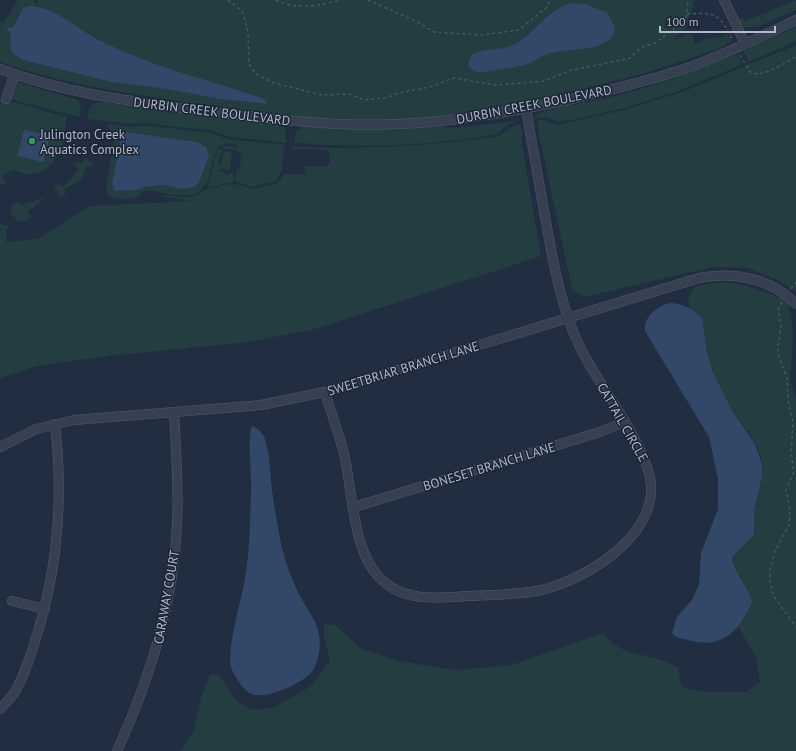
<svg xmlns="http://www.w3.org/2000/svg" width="796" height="751" font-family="'PT Sans',sans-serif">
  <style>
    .green { fill: #243d41; fill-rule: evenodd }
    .water { fill: #334869 }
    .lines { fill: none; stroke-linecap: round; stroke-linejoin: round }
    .minor-casing { stroke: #515b6b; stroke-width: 10 }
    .path { stroke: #425a5e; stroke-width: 1.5; stroke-dasharray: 3 3; stroke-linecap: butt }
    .minor { stroke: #364050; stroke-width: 9 }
    .leisure-dot { fill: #2e9e5b; stroke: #1b2535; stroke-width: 1.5 }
    .labels { text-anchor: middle; stroke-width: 3; stroke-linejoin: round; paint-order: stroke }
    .street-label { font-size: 13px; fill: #b2bbcb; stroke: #1b2535 }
    .poi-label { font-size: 13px; fill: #b2bbcb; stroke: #1b2535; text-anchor: start }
  </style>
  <rect width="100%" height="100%" fill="#212d40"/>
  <path class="green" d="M18 0H34L37 6 38 0H695L686 28 672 41 687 34 693 35 695 44C701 44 701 39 707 38 716 36 718 40 727 34L731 41C722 49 708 52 697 56 671 65 644 74 618 80 549 98 478 116 407 119 328 123 250 112 172 100 113 91 56 82 0 62V22L3 24ZM37 6 61 18 126 54 200 80 236 90 267 102 264 104 220 99 166 89 111 82 23 60 9 40 11 29 23 8Z
    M796 0V10L759 26 746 28 741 25 738 19 742 17 745 21Z
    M796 27V41L749 62 743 51Z
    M796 45V291L777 280 747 268 713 267 584 297 572 289 537 126 539 120H544L557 125 624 110 685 91Z
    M737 54 743 64 676 92 621 109 561 122 544 117 533 119C540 108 574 105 587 102 639 92 688 75 737 54Z
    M17 82 78 100 81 108 80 117 9 99 14 84Z
    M0 99 8 103 9 101 67 117 63 136 65 137C61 153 50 173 31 174 26 175 19 172 13 170L2 176 6 183 0 186Z
    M99 102 276 124 285 128 286 143 230 137 212 131 145 123 132 124 87 119C89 110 89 104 99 102Z
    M513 121 517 122C504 124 501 133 494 135 429 146 360 148 294 143L296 131 306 126 387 129 435 126 453 128Z
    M108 124 133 127 143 125 211 133 227 139 284 145 282 171 276 181 252 187 235 181 237 169H240L241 155 239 154 236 145 228 143 218 147C210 160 213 179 201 190 187 203 160 189 145 191 140 192 143 195 138 196 129 200 117 200 108 195L106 187 114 140ZM126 132 197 142 182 189 162 185 119 191Z
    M520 124 523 135 521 137 541 256 315 329 249 342 107 356 37 366 0 378V224L9 226 6 231V242L37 239 90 206 192 201 147 194 186 197 195 196 208 189 231 184 242 185 252 189 278 183 284 174H303L305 172V166H328L330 162 329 150 293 149V146C361 151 428 145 496 137 506 134 508 126 520 124Z
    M224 146H233L237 149V152L233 149H222L219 161 221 171 226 174 234 172 233 182 207 188 217 151Z
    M223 151 232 152 230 170 220 169Z
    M86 156 87 160 93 162 92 166H86C83 182 79 182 64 189L66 194 60 197 54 187 59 183 63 187 79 169 75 166 76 162 82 164Z
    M43 198 44 199 28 212 31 217 27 221H18L11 214V207L17 201 21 205Z
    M719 282 744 285 787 300 792 320 793 337 790 381 796 399V751H181L194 729 202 695 210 675H219L234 698 251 710 273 708 311 686 330 661 324 635V625H335L360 648 399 661 453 670 512 665 603 633C622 659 651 652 677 667L682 687 703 692H747L760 682 756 657 738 626 745 618 751 601C748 585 732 569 732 557L754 535C754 523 753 512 755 501 758 489 764 475 762 462 758 441 743 427 732 410 724 398 717 382 712 369 705 351 707 318 689 308L688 298 695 286Z"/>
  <path class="water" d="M571 3 585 4 608 13 615 29C613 35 611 40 604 43 587 52 566 48 547 54 541 56 535 61 528 64 522 66 483 73 477 72 467 70 466 60 473 54 486 47 502 51 515 44 536 32 545 12 571 3Z
    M30 6C49 6 71 23 87 33 140 64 200 77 258 97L265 100 267 104 220 99 166 89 111 82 23 60C7 50 11 49 10 33L6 29 13 27 23 8Z
    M24 130 50 136 43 162 17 156Z
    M126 132 197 142 206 147 209 156 198 184 194 187 182 189 162 185 145 187 137 190 115 191 112 184 122 135Z
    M671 303C682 304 694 309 702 318L707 351 712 370 731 409 755 444 762 464V476L754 511V535L732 557C732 569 748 586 752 601 741 631 721 650 688 640 682 638 676 639 672 633L677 617 692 600 699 585 701 553 718 509V479L709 437 645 331C643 317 658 305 671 303Z
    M252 426C258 428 263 433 265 439 270 455 270 473 272 490 274 508 278 526 281 544 285 561 293 583 301 598 305 606 311 613 315 622 322 635 321 655 314 669 306 682 270 698 254 695 245 693 234 676 231 667 227 651 239 607 243 589 250 557 250 523 251 490 252 476 247 436 252 426Z"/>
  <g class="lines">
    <defs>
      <path id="minor" d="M724 0 745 43
        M0 69C63 93 130 101 197 110 263 118 330 127 397 124 456 122 514 111 572 99 610 90 649 81 687 68 724 55 760 37 796 20
        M6 99 14 75
        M325 392C331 413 339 433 344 454 353 492 352 550 380 578 403 602 436 598 467 596 492 595 517 595 541 590 584 580 646 542 651 494 655 452 597 385 579 345 562 309 554 267 547 228 540 188 533 148 526 109
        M0 447 36 429 74 420 261 405 325 392 699 278C734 271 770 278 796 304
        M354 507 600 432 624 422
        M12 601 45 609
        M0 709C5 704 10 699 14 693 25 676 33 648 39 628 59 560 63 493 55 424
        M117 751C150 679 174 604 177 524 179 487 176 450 174 412"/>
    </defs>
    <use href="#minor" class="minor-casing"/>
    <path class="path" d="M228 0 242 11 248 32 249 64 256 74 274 83 322 95 349 94 364 100 385 98 403 92 430 87 453 78 495 85 545 81 568 71 622 60 630 58 642 47 655 43 684 21 687 14 688 0
      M276 0C293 10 322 6 340 0
      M368 0 418 22 434 32 482 35 519 30 547 7 550 0
      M687 14C718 12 719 14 733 41
      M740 55 751 73C766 77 783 63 796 57
      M791 289 796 282
      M782 302 778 310 781 326 778 347 779 358 787 377 788 400 793 423 791 452 794 472 786 490 790 510 789 525 775 551 770 570V580L773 595 796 627"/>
    <use href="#minor" class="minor"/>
  </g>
  <circle class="leisure-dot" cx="32" cy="141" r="4"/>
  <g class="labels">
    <g class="street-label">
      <text transform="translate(534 104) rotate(-11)" y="5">DURBIN CREEK BOULEVARD</text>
      <text transform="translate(212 111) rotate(7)" y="5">DURBIN CREEK BOULEVARD</text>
      <text transform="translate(403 368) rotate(-17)" y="5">SWEETBRIAR BRANCH LANE</text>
      <text transform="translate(623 422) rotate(60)" y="5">CATTAIL CIRCLE</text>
      <text transform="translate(489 466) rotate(-17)" y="5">BONESET BRANCH LANE</text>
      <text transform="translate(166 597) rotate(-80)" y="5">CARAWAY COURT</text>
    </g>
    <g class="poi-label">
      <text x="40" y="139">Julington Creek<tspan x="40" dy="15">Aquatics Complex</tspan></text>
    </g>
  </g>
  <path d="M660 26v6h115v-6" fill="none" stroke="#b2bbcb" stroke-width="2"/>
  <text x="666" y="26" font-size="12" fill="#b2bbcb" stroke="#1b2535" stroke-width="3" paint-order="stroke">100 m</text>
</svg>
